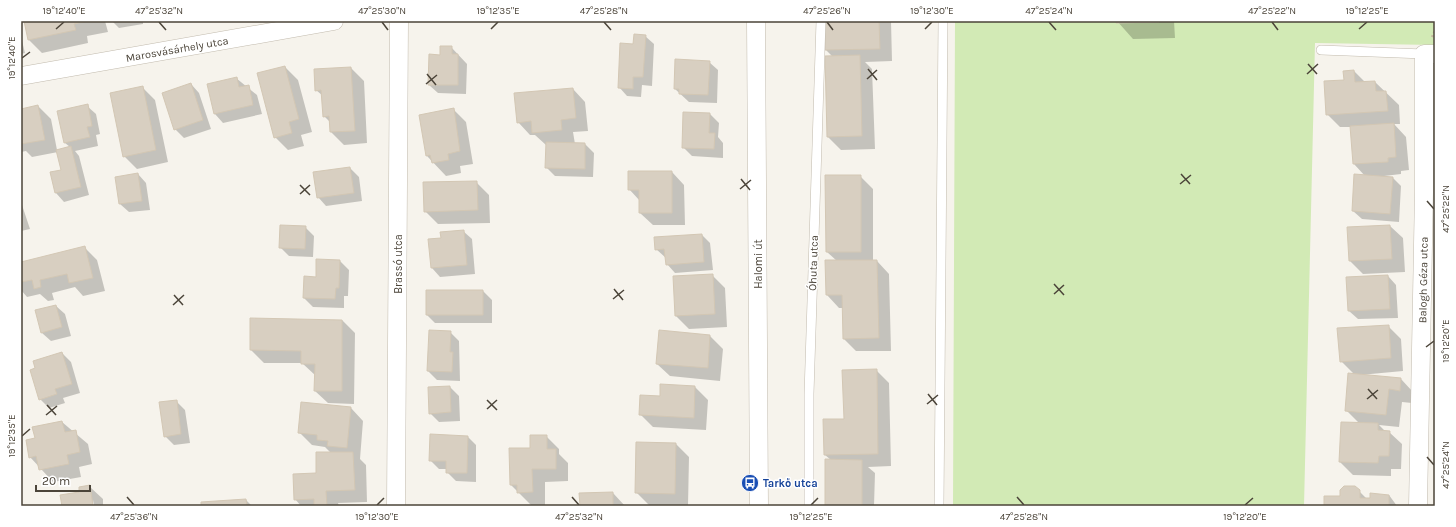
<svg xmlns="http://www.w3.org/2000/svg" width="1456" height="527" font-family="Karla,sans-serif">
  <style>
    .green { fill: #d2eab5 }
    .shadow { fill: #0003 }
    .building { fill: #d8cfc1; stroke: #d3c7b4 }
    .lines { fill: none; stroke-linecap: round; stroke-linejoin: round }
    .lane-casing { stroke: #c2bbae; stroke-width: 10 }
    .street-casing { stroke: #c2bbae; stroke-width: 19 }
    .path { stroke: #c4b79f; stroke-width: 2.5; stroke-dasharray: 2 2; stroke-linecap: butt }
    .lane { stroke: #fff; stroke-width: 9 }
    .street { stroke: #fff; stroke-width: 18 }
    .ticks { fill: none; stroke: #4b4439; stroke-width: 1.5 }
    .labels { text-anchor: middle; stroke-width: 3; stroke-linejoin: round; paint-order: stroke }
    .street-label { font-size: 11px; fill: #4b4439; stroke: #fff }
    .transit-label { font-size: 11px; font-weight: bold; fill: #164399; stroke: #fff; text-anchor: start }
    .neatline { fill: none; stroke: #4b4439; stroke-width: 1.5 }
    .ticks-label { font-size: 10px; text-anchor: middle; fill: #4b4439 }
  </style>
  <rect width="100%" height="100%" fill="#f6f3ec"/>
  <path class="green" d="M955 21H1435V45L1315 43 1304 506H953Z"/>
  <path class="shadow" d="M25 21H105L108 32 87 36 88 43 42 53 29 40Z
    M112 21H143V24L119 28Z
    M825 21H891L892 61 865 62 872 69 875 149 841 150 828 137 833 57 826 50Z
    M1117 21H1174L1175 38 1133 39Z
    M645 36 654 44 652 86 642 85 641 97 627 96 619 87 634 45Z
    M21 37 25 53 21 54Z
    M451 47 467 64 466 94 438 93 429 85 440 56Z
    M709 62 718 70 717 103 689 102 675 89Z
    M285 67 298 80 312 132 301 135 304 146 288 150 275 137Z
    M351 68 364 81 367 143 344 145 331 132V123L324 116 323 96 316 90Z
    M1354 71 1365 82H1375L1399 105 1400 124H1394L1406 137 1409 170 1401 171V174L1384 176 1393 178 1401 186 1399 222 1362 219 1353 211 1365 176 1354 164 1351 127H1340L1327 114 1345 81Z
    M236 78 257 95 262 114 223 123 215 114 208 85Z
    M191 84 199 93 211 129 184 138 175 129Z
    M142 87 155 100 168 162 137 169 124 156Z
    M573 89 585 102 588 131 573 132 575 144H585L594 153 593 177 555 176 546 167V145L535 135H530L518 122Z
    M38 106 51 119 57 150 70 147 65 143 87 106 96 114 100 134 96 135 98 146 75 151 79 156 89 195 64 202 56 193 62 170 58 152 32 157 26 151 21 152V110Z
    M453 109 466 122 473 164 460 166 461 173 446 176 427 156Z
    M710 114 719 123 718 137 723 143V158L692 156 683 147Z
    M350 168 359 177 362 201 326 206 318 197Z
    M672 172 684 185 685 225H653L640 213V201L629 189Z
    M138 174 146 183 150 210 129 212 120 204Z
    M860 176 873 189V261H877L889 274 891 351H856L844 339 843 308H839L827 295 837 261 827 252Z
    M476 182 489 195 490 223 438 224 425 211Z
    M21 202 30 229 21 231Z
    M1390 226 1403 238 1405 272 1363 274 1350 261Z
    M305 227 314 236 313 257 289 256 280 247Z
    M463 231 472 239 475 274 440 277 432 268 442 239Z
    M702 235 710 243 713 270 675 273 667 264 666 258 656 249Z
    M85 248 97 260 105 291 83 296 75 287 52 293 54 300 48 301 40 294 27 297 21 290V263Z
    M317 260 340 261 349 270 348 296H344V308L313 307 304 298 316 278Z
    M712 275 725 288 727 327 689 329 676 316Z
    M1388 276 1396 285 1398 318 1358 319 1349 311Z
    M483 291 492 300V323H435L426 314Z
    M56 306 65 314 71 336 51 341 42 333Z
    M342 320 355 333 354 404 328 403 315 391 316 376 302 363H264L251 350Z
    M1388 326 1401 339 1403 371 1360 375 1401 379 1413 392 1412 403 1402 402 1399 427 1379 425 1385 431 1389 432 1402 444 1401 469H1391V476L1353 475 1340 462 1360 424 1346 410 1354 374 1341 361Z
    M660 331 710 336 723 349 720 381 670 376 657 364Z
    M450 332 459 341 460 381 437 380 428 371Z
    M62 353 71 362 80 393 63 398 65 403 49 408 40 399 36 369Z
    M876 370 889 383 891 466 868 467 875 473 874 506H826L831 460 825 455 845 420Z
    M450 387 459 396 460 421 439 422 430 413Z
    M695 387 708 400 706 430 653 427 640 414 661 397Z
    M176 401 185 410 190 443 174 445 165 436Z
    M351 408 363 421 360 459 366 465 367 502 338 503 339 506H301L295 499 317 474 331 453 325 447 312 445 299 432Z
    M62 422 88 444 92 464 79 467 81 477 53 482 30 457 36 439Z
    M546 436 559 449V454L568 463V481L545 482V505H531L511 485Z
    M468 437 476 445V482L456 481 447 472V469H439L430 460Z
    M637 443 676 444 689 457 688 506 649 505 636 492Z
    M90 487 103 499V506H94L93 500 92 506H63Z
    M1355 487 1367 499 1389 495 1397 506H1325L1341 497Z
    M613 493 625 506H581Z
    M246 500 252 506H202Z"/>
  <path class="building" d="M24 21H87L74 24 76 30 28 40Z
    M824 21H879L880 49 825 50Z
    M1116 21H1159V22L1116 23Z
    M634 34 646 35 643 77H633V89L618 88 620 43 633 44Z
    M440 46H452V54H458V85H428L429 54 440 55Z
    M860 55 862 136 827 137 825 56Z
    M675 59 710 61 708 95 679 94V89H674Z
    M285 66 299 119 289 122 292 133 274 138 257 73Z
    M351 67 355 131 330 132 329 116 323 117 321 90 315 91 314 69Z
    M1354 70 1355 82 1375 81 1376 91H1386L1388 111 1326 115 1324 81 1344 80 1343 71Z
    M237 77 239 87 249 85 253 105 214 114 207 84Z
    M191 83 203 120 174 130 162 93Z
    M143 86 156 150 123 157 110 93Z
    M573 88 576 118 561 120 562 130 532 133 531 121 517 123 514 93Z
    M88 104 92 126 87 127 90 137 64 143 57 111Z
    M38 105 45 140 21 144V109Z
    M454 108 460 151 448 154 449 160 432 163 430 155 426 156 419 115Z
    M683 112 710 113 709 133H715L714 149 682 148Z
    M1394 123 1396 157 1388 158V162L1353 164 1350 126Z
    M546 142 585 143V169L545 168Z
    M71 146 81 187 55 193 50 172 61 170 56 150Z
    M350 167 354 193 317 198 313 172Z
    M628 171H672V213H639V190H628Z
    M138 173 142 201 119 204 115 177Z
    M1354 174 1393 177 1390 214 1352 211Z
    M825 175H861V252H826Z
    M477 181 478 210 424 212 423 182Z
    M280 225 306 226 305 249 279 248Z
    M1390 225 1392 259 1349 261 1347 227Z
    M464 230 467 265 431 268 428 239 441 238 440 232Z
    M702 234 704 262 666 265 664 249 655 250 654 237Z
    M85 246 93 278 69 283 67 274 40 280 41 287 34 289 32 280 21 282V262Z
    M316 259 340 260 339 288H336L335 299 303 298 304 276 316 277Z
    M825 260H877L879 338 843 339 842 295H826Z
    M713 274 715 314 675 316 673 276Z
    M1388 275 1390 309 1348 311 1346 277Z
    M426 290H483V315H426Z
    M56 305 62 327 41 333 35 310Z
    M250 318 342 320V391H314L315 364H301V351L250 350Z
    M1389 325 1391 358 1340 362 1337 328Z
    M429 330 451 331 450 352H453L452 372 427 371Z
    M659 330 710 335 708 368 656 364Z
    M62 352 72 384 55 389 57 394 39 400 30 370 35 368 33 361Z
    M877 369 878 454 824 455 823 419H844L842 370Z
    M1348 373 1401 378 1400 391 1389 389 1386 415 1345 411Z
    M660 384 695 386 694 418 639 415 640 395 660 396Z
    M450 386 451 412 429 414 428 387Z
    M177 400 181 434 164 437 159 402Z
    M301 402 351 407 347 448 327 446 328 441 317 440V435L298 433Z
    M62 421 65 432 76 430 80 452 67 455 69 464 39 470 36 456 29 458 26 440 35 438 32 427Z
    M1341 422 1378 423V430L1390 431 1389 456H1379L1378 463 1339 462Z
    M430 434 468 436 467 473H446V461H429Z
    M530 435H547V449H556V469H532L533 492 517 493V485H510L509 448H530Z
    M636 442 676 443 675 494 635 493Z
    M316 452H353L355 490 326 491 327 506H314V499L294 500 293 474 316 473Z
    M825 459 862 460V506H825Z
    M90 485 93 506H62L60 495 79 492V487Z
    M1344 486H1355L1360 490V498H1370V493L1389 495V506H1324V496H1340V490Z
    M613 492V506H580L579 493Z
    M246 499 247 506H201V502Z"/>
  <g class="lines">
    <defs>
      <path id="lane" d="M1321 50 1424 54
        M809 506V394L821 21
        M939 506 943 21"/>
      <path id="street" d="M756 21 759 506
        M21 76 334 21
        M396 506 399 21
        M1418 506 1424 192V54H1435"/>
    </defs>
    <use href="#lane" class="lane-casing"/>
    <use href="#street" class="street-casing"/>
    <path class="path" d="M1432 37 1435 31"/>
    <use href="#lane" class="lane"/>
    <use href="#street" class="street"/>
  </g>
  <path class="ticks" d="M159 22 166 30M382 22 388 30M604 22 611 30M827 22 833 30M1049 22 1056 30M1272 22 1278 30M56 29 64 22M491 29 498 22M925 29 932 22M1359 29 1367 22M22 58 30 52M1308 64 1317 74M868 69 877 80M427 74 436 85M1307 74 1318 64M867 79 877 70M426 84 437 75M1181 174 1190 184M741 179 750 190M1180 184 1191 175M300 185 310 195M740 189 751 180M300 194 310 185M1427 201 1434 209M1054 284 1064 295M614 289 623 300M1054 294 1064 285M174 295 183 305M613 299 624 290M173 305 184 295M1426 347 1434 341M1368 389 1377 399M928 394 937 405M1367 399 1378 390M487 400 497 410M927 404 938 395M47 405 56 415M487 409 497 400M46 415 57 406M22 436 30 429M1427 457 1434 465M127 497 134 505M572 497 579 505M1017 497 1024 505M377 505 384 498M811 505 818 498M1245 505 1253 498"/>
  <defs>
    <symbol id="bus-disc" viewBox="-11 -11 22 22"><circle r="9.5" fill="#1a4fb4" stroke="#fff"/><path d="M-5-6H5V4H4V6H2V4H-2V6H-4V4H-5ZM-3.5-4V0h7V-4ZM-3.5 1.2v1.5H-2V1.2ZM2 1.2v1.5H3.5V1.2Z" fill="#fff"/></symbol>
  </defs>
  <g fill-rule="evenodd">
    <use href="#bus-disc" x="740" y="473" width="20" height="20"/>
  </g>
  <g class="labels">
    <g class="street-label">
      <text transform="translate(177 49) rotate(-10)" y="4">Marosvásárhely utca</text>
      <text transform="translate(813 263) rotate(-88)" y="4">Óhuta utca</text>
      <text transform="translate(398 264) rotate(-90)" y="4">Brassó utca</text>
      <text transform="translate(758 264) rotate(-90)" y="4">Halomi út</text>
      <text transform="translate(1423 280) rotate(-89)" y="4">Balogh Géza utca</text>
    </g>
    <g class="transit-label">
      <text x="763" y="487">Tarkő utca</text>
    </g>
  </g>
  <rect width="1456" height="527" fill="none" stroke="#ffffff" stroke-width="44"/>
  <path d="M36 485v6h54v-6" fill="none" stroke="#4b4439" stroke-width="2"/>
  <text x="42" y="485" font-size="12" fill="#4b4439" stroke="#ffffff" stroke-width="3" paint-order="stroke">20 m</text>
  <rect x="22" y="22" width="1412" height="483" class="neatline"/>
  <g class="ticks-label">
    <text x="64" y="14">19°12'40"E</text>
    <text x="159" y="14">47°25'32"N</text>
    <text x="382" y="14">47°25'30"N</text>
    <text x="498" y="14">19°12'35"E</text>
    <text x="604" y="14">47°25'28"N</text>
    <text x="827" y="14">47°25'26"N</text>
    <text x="932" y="14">19°12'30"E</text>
    <text x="1049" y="14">47°25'24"N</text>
    <text x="1272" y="14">47°25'22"N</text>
    <text x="1367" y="14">19°12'25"E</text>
    <text transform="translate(11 58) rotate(-90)" y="4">19°12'40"E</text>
    <text transform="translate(1445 209) rotate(-90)" y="4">47°25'22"N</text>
    <text transform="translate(1445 341) rotate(-90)" y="4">19°12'20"E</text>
    <text transform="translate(11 436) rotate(-90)" y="4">19°12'35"E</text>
    <text transform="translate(1445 465) rotate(-90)" y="4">47°25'24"N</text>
    <text x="134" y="520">47°25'36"N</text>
    <text x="377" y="520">19°12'30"E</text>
    <text x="579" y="520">47°25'32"N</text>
    <text x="811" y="520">19°12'25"E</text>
    <text x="1024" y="520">47°25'28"N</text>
    <text x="1245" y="520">19°12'20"E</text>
  </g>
</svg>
